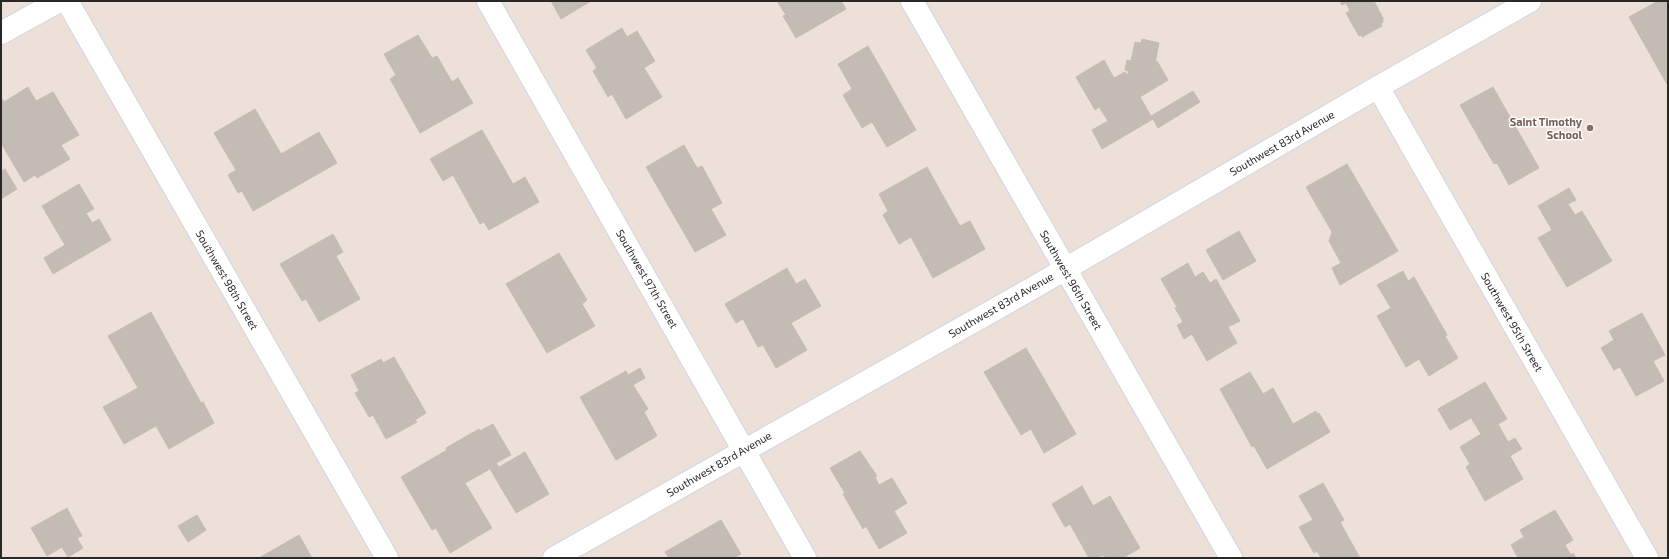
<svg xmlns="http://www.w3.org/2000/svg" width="1669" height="559" font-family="'Exo 2',sans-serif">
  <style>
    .building { fill: #c3bcb5; stroke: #c7bcb2 }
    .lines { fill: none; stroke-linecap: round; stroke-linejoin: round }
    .minor-casing { stroke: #ced6e3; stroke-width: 24 }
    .minor { stroke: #fff; stroke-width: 22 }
    .education-dot { fill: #8d6e63; stroke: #fff; stroke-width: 1.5 }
    .labels { text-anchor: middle; stroke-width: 3; stroke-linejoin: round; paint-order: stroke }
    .education-label { font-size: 11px; font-weight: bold; fill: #785e54; stroke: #fff; text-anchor: end }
    .street-label { font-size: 11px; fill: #282828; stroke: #fff }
  </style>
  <rect width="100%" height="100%" fill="#ece0d9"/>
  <path class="building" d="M551 1H591L561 19Z
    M777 1H841L846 9 796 38 783 16 786 15Z
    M1340 1H1374L1383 18V22L1381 24 1382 26 1362 37 1361 35 1359 36 1346 13 1350 11 1346 3 1342 5Z
    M1658 1H1668V86L1629 17Z
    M622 28 627 37 637 31 655 61 644 68 662 97 626 119 612 94 608 97 593 71 597 68 586 50Z
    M418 35 432 58 437 56 452 82 458 78 473 103 420 133 390 79 396 75 384 54Z
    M1142 39 1159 43 1155 63 1157 61 1168 80 1140 97 1151 116 1193 91 1200 102 1158 128 1153 119 1102 149 1092 130 1108 121 1099 107 1095 110 1076 77 1104 60 1114 78 1125 72 1127 75 1129 71 1125 70 1127 60 1131 61 1135 42 1141 43Z
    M868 46 916 130 887 147 872 122 862 128 843 95 852 89 838 64Z
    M28 87 36 101 53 92 79 135 61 145 70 159 37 178 35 175 24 182 1 143V97L4 102Z
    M1493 87 1539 168 1509 185 1497 163 1494 164 1460 105Z
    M255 109 281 154 319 132 337 163 253 211 242 191 238 193 228 175 236 170 214 133Z
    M482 130 513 184 525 177 539 202 489 230 484 222 480 224 453 175 443 181 430 159Z
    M684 145 697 168 702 166 722 203 711 209 726 235 695 252 646 167Z
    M1347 164 1398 251 1340 285 1332 268 1341 263 1329 241 1332 232 1306 187Z
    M927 167 960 226 970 221 985 249 933 278 911 237 899 244 883 215 888 211 879 194Z
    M5 169 17 189 1 199V172Z
    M79 184 94 209 86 213 92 223 99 219 111 240 53 274 44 258 65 245 42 206Z
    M1569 188 1576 200 1568 204 1575 215 1582 211 1612 261 1567 287 1538 238 1552 230 1538 206Z
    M1239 231 1256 261 1223 280 1206 250Z
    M333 234 343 252 336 256 360 299 319 322 306 299 302 301 280 264Z
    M559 253 587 300 582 304 595 326 547 353 506 284Z
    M1188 263 1195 277 1203 272 1210 283 1216 279 1240 321 1228 327 1237 343 1207 361 1192 334 1184 339 1177 325 1183 322 1175 308 1177 307 1161 279Z
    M787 268 796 284 805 279 821 306 791 323 807 350 776 368 763 345 758 347 743 319 736 323 725 304Z
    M1403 271 1408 281 1414 277 1447 335 1445 336 1458 358 1429 376 1419 359 1406 367 1377 316 1391 308 1377 285Z
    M151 312 201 403 203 402 214 423 169 449 156 426 124 444 103 407 138 388 108 336Z
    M1642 313 1665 355 1653 361 1664 381 1636 396 1620 367 1614 370 1601 348 1614 340 1609 331Z
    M1026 348 1076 434 1044 453 1031 429 1021 435 984 372Z
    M394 357 426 413 415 420 417 422 386 439 373 415 369 417 355 393 359 391 351 375 381 359 383 363Z
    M640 368 645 378 633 385 648 409 644 412 657 436 616 460 580 397 626 371 628 375Z
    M1250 372 1263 394 1273 388 1293 424 1316 411 1317 414 1319 413 1330 432 1267 469 1254 446 1252 447 1220 389Z
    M1485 382 1507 419 1498 424 1508 442 1515 438 1522 449 1510 456 1523 479 1485 501 1466 467 1470 464 1460 447 1481 434 1471 418 1450 430 1438 409Z
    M493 424 511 455 496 463 499 467 525 452 549 494 516 513 490 469 465 483 492 528 450 553 436 528 432 530 401 477 447 450 446 448 479 429 480 431Z
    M860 451 877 476 875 477 879 485 892 478 907 503 894 511 907 533 879 549 866 526 863 529 843 494 845 493 830 468Z
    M1323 483 1344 520 1340 522 1360 558H1321L1317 551 1314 553 1299 527 1313 520 1299 496Z
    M1082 486 1093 506 1110 496 1140 548 1123 558H1105L1103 555 1097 558H1089L1070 524 1065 527 1052 504Z
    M67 508 82 536 77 538 83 548 68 557 62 547 47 556 31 528Z
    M1555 510 1573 540 1565 545 1571 555 1573 553 1576 558H1518L1511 545 1524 537 1520 530Z
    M197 515 206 530 188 542 178 526Z
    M721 520 741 554 734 558H669L665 552Z
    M299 535 312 558H259Z"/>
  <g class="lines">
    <defs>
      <path id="minor" d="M67 1 387 558
        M488 1 805 558
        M912 1 1231 558
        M1 33 59 1
        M1378 87 1647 558
        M554 558 1031 289 1378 87 1530 1"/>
    </defs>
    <use href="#minor" class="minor-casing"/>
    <use href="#minor" class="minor"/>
  </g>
  <circle class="education-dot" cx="1590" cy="128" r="4"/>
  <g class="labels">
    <g class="education-label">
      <text x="1582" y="126">Saint Timothy<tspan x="1582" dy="13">School</tspan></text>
    </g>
    <g class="street-label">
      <text transform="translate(1282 143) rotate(-30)" y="4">Southwest 83rd Avenue</text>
      <text transform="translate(647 279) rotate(60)" y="4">Southwest 97th Street</text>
      <text transform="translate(227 280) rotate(60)" y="4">Southwest 98th Street</text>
      <text transform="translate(1071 280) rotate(60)" y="4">Southwest 96th Street</text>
      <text transform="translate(1001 305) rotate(-30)" y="4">Southwest 83rd Avenue</text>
      <text transform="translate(1512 322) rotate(60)" y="4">Southwest 95th Street</text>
      <text transform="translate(719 464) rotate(-30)" y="4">Southwest 83rd Avenue</text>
    </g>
  </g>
  <rect width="1669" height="559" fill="none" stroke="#282828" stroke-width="4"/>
</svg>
